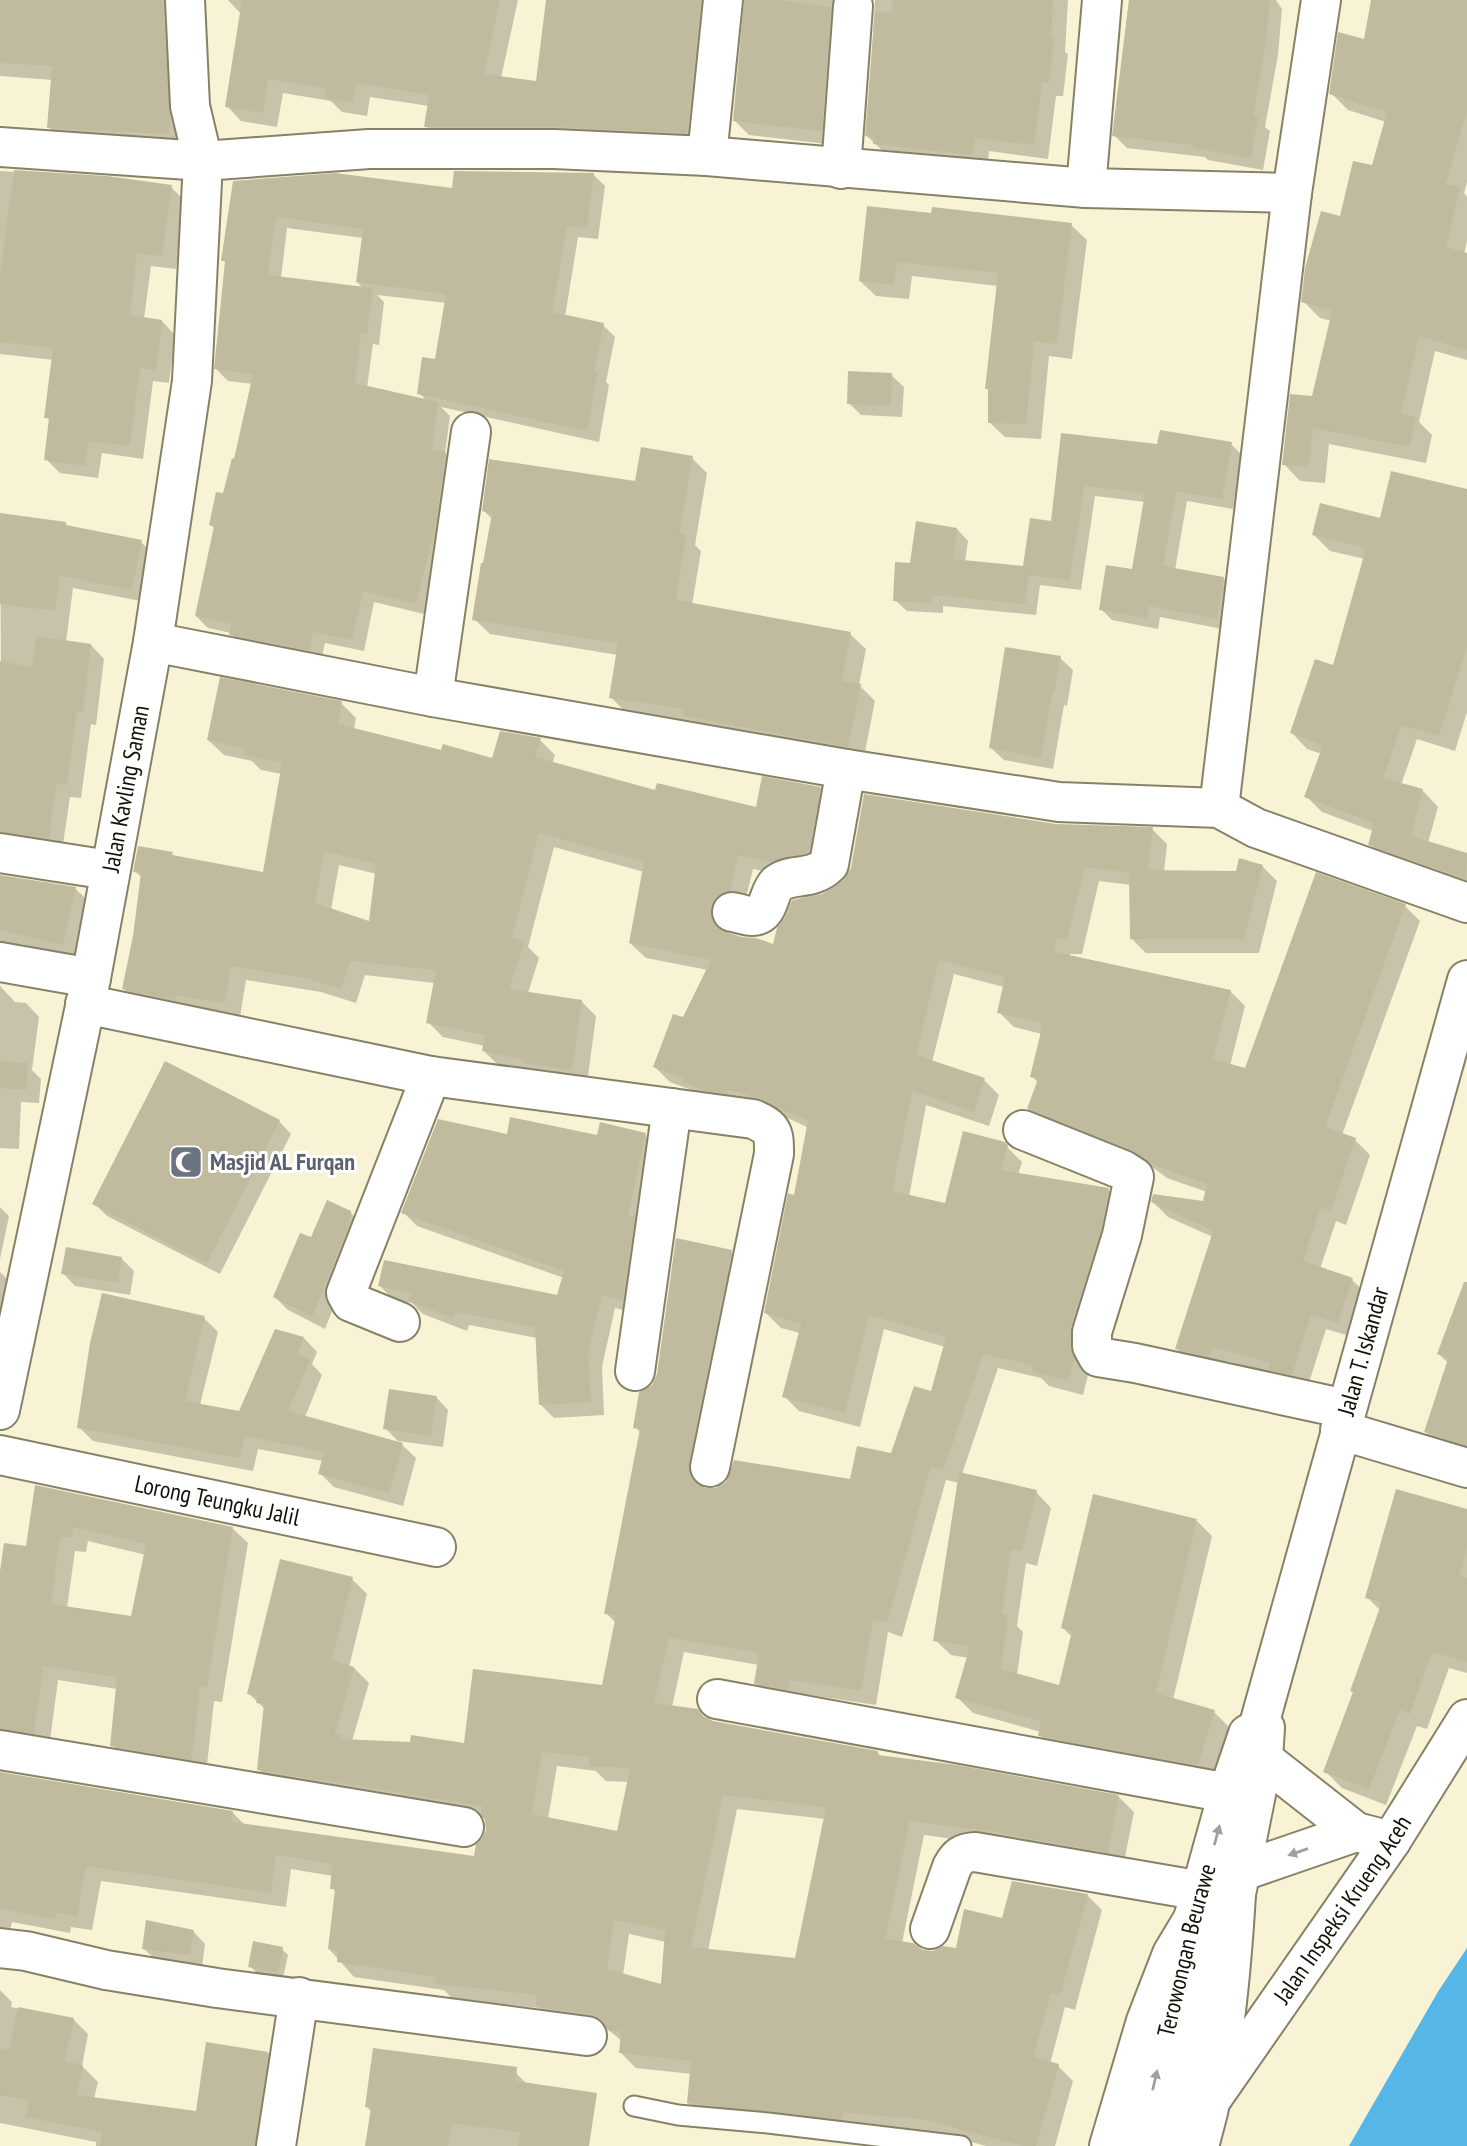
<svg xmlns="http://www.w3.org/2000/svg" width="1467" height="2146" font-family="'PT Sans Narrow',sans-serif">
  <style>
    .water { fill: #57b6e8 }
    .shadow { fill: #0003; fill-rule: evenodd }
    .building { fill: #c0bb9e; fill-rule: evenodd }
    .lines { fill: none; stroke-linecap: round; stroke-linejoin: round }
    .service-casing { stroke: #878267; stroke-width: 23 }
    .minor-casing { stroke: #878267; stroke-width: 42 }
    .tertiary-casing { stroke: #878267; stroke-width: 42 }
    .primary-casing { stroke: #878267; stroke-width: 42 }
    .service { stroke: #fff; stroke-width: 19 }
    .minor { stroke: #fff; stroke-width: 38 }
    .tertiary { stroke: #fff; stroke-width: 38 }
    .primary { stroke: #fff; stroke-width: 38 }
    .oneway { fill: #a1a09c }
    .labels { text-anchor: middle; stroke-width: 6; stroke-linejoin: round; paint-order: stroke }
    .street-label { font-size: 24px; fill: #131107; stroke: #fff }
    .worship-label { font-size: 24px; font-weight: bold; fill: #5b616d; stroke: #fff; text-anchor: start }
  </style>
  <rect width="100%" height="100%" fill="#f9f3d5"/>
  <path class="water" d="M1467 1948V2146H1349L1439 1990Z"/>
  <path class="shadow" d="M0 0H164L178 14 183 148 64 142 49 127 53 80 0 76Z
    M228 0H518L501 78 538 83 548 0H722L701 147 441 141 426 126 429 106 370 97 367 116 342 112 331 101 283 93 277 127 241 121 227 106 241 14Z
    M746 0H861L836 145 749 135 734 120Z
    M875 0H1068L1065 52 1068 54 1063 96H1056L1048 159 989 151 987 168 890 158 867 136Z
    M1129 0H1276L1282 9 1278 55 1265 127 1270 131 1263 170 1208 160 1205 157 1127 148 1114 135Z
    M1372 0H1467V182L1464 193 1467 197V241L1464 254 1467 255V360L1435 351 1419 422 1432 435 1426 463 1329 444 1325 483 1300 481 1284 464 1313 398 1332 321 1320 318 1303 301 1341 218 1373 167 1386 122 1348 110 1331 93 1365 42Z
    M0 171 107 178 171 187 185 201 176 269 151 266 144 319 162 321 175 335 169 383 153 381 143 459 102 453 98 478 60 473 46 459 50 421 46 417 54 360 0 354Z
    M593 174 605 186 598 239 578 237 565 317 603 325 615 337 606 382 609 385 599 442 441 407 450 416 445 453 457 466 428 615 374 602 364 651 325 643 321 661 243 646 231 633 208 628 196 616 215 529 210 524 225 496 236 461 253 384 228 381 216 369 227 264 223 260 234 182 453 190ZM287 228 363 238 357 282 364 289 281 278ZM377 295 447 303 437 361 419 393 427 401 367 388 373 344 379 345 384 302Z
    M868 208 1071 225 1087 240 1072 359 1049 356 1041 439 1005 437 989 422 990 391 987 388 998 286 912 276 909 299 876 296 860 281Z
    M891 375 904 387 902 417 861 415 849 403Z
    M1063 435 1159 446 1231 444 1242 455 1233 509 1187 501 1175 570 1224 579 1235 590 1228 630 1160 617 1158 629 1112 620 1101 609 1133 571 1145 502 1095 496 1081 590 1040 585 1036 615 943 606V613L907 611 895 600 911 564 957 529 968 541 965 562 1025 568 1052 523Z
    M692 458 707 473 695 545 701 551 692 605 850 634 866 649 859 685 875 701 863 762 700 731 692 723 626 713 611 697 618 655 490 634 474 619 493 520 484 511 636 483Z
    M1467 491V712L1455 751 1417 739 1401 785 1423 791 1438 807 1428 843 1467 855V889L1386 860 1370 844 1373 831 1322 812 1307 797 1322 754 1307 749 1292 733 1335 668 1365 559 1330 551 1314 535 1381 520Z
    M0 515 66 524 70 528 141 542 154 555 146 602 73 588 66 642 91 645 104 659 96 725 91 724 81 798 70 797 62 851 15 845 2 831Z
    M1060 658 1073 670 1067 706 1064 705 1053 769 1004 760 991 748Z
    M341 703 356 718 354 730 442 752 494 760 540 740 555 755 552 764 657 792 757 809 820 788 835 803 824 866 787 876 753 869 744 906 725 923 726 933 774 947 822 896 1055 825 1152 829 1167 844 1164 872H1237L1262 866 1277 881 1259 953H1146L1131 938V885L1099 881 1082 954H1070V957L1230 991 1245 1006 1230 1066 1246 1071 1405 906 1420 921 1342 1135 1355 1140 1370 1155 1346 1225 1336 1221 1320 1269 1352 1280 1368 1295 1353 1337 1326 1329 1307 1389 1274 1374 1227 1361 1224 1371 1192 1364 1177 1349 1213 1237 1168 1217 1153 1202 1204 1203 1207 1192 1167 1178 1148 1164 1045 1124 1029 1109 1038 1083 1032 1076 1042 1034 1014 1027 999 1012 1004 987 954 974 932 1062 984 1080 999 1095 989 1126 926 1105 909 1197 946 1205 1004 1144 1022 1162 1018 1175 1109 1190 1124 1205 1084 1362 1088 1375 1083 1395 1049 1386 1041 1378 998 1368 962 1474 1036 1492 1051 1508 1037 1566 1026 1563 1017 1626 1023 1632 1017 1675 1060 1687 1073 1638 1063 1628 1197 1521 1212 1536 1173 1700 1214 1712 1229 1727 1214 1780 1056 1751 1040 1735 1041 1732 973 1713 957 1697 968 1658 951 1655 935 1640 959 1483 946 1480 902 1637 888 1632 876 1705 804 1694 803 1704 771 1698 756 1683 759 1665 684 1652 672 1707 712 1722 878 1753 882 1757 1119 1797 1134 1812 1123 1867 1011 1847 924 1835 902 1943 923 1951 957 1950 1004 1920 1087 1895 1102 1910 1075 2010 1065 2007 1050 2064 1058 2066 1073 2081 1055 2146H986L939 2133 703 2118 688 2103 692 2074 636 2068 621 2053 622 2041 607 2029 553 2022 539 2008 452 1998 444 1990 354 1977 329 1949 336 1892 332 1888 333 1876 291 1869 286 1907 101 1881 92 1930 71 1927 70 1933 12 1922 10 1930 0 1929V1774L232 1812 246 1826 476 1858 487 1830 485 1818 274 1785 259 1770 265 1709 248 1693 352 1579 367 1594 349 1667 354 1668 369 1683 352 1741 466 1745 603 1687 616 1623 606 1613 641 1433 635 1427 653 1386 731 1252 746 1267 703 1479 704 1490 851 1480 892 1455 932 1394 945 1347 884 1329 860 1427 799 1411 784 1396 800 1333 781 1328 766 1313 796 1197 809 1128 779 1114 699 1096 694 1091 670 1082 655 1067 684 1020 708 970 646 958 630 943 644 872 554 847 528 947 539 958 528 993 581 1001 596 1016 587 1084 499 1066 484 1051 485 1046 443 1037 428 1022 435 983 365 975 356 1003 321 992 246 980 240 1017 139 1004 124 989 135 937 142 878 135 871 172 854 175 857 265 874 282 774 261 770 252 761 224 755 208 740ZM339 865 377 874 371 923 331 910ZM557 1766 596 1771 606 1781 629 1782 618 1833 548 1819ZM737 1809 826 1819 796 1960 708 1951ZM629 1934 666 1942 663 1986 623 1975Z
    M0 877 76 889 89 902 76 957 20 944 19 954 0 959Z
    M0 986 15 1002 26 1003 39 1017 32 1070 41 1079 39 1103 21 1102 19 1149 0 1148Z
    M279 1121 291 1134 220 1274 107 1216 94 1203Z
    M645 1135 659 1149 636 1313 615 1308 602 1367 604 1415 554 1418 540 1404 537 1338 469 1325 467 1331 423 1314 412 1303 394 1300 380 1286 559 1297 564 1278 417 1226 403 1212 508 1136Z
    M0 1207 9 1216 0 1259Z
    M350 1212 363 1225V1233L325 1329 288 1310 275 1297 312 1240Z
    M122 1259 134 1271 130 1295 75 1286 63 1273Z
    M0 1272 10 1282 0 1341Z
    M1467 1293V1456L1443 1449 1426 1432 1448 1363 1439 1354Z
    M204 1318 218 1332 200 1405 240 1413 304 1338 317 1352 312 1364 322 1375 305 1417 401 1444 385 1428 436 1397 448 1410 443 1447 398 1441 416 1458 403 1506 334 1487 320 1473 323 1461 258 1449 253 1471 93 1441 79 1427Z
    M36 1487 232 1528 248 1543 222 1702 214 1701 206 1774 127 1761 112 1745 117 1689 58 1680 49 1748 0 1749V1586L28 1548ZM88 1541 146 1555 132 1618 67 1608 75 1551 86 1552Z
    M1467 1511V1673L1449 1668 1427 1729 1417 1726 1386 1805 1342 1788 1325 1771 1355 1693 1381 1611 1367 1597Z
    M193 1931 205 1944 202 1967 157 1961 144 1949Z
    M282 1949 288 1955 283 1978 256 1972 250 1966Z
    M0 1990 12 2002 11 2007 73 2019 88 2034 82 2066 98 2082 94 2099 198 2113 268 2053 283 2068 271 2146H96V2142L0 2123Z
    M511 2068 526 2083 540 2146H367L372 2112 367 2107Z"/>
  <path class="building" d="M0 0H163L170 115 169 134 47 128 52 66 0 63Z
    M242 0H500L484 74 536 81 546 0H701L687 133 555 127H424L429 95 356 83 353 103 325 98 327 89 268 79 263 113 225 107Z
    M744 0H778L831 7 822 131 733 121Z
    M893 0H1053L1051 38H1054L1049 83 1042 82 1034 145 975 138 973 155 873 144 874 137 865 136 875 12 891 13Z
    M1129 0H1270L1266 42 1253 116 1258 117 1251 158 1193 148 1194 145 1112 136Z
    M1371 0H1467V110L1446 184 1460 187 1446 247 1467 253V350L1419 336 1401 414 1416 417 1410 447 1313 428 1309 467 1282 465 1290 394 1312 396 1332 311 1301 302 1305 268 1321 211 1340 216 1353 161 1372 165 1387 112 1329 94 1338 32 1364 39Z
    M14 170 107 176 172 185 162 256 137 253 130 315 162 320 156 370 140 368 130 446 89 441 85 466 44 460 49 418H44L53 348 0 342V276Z
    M454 171 594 173 587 228 567 226 552 312 604 323 594 371H598L587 431 417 394 422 357 435 359 446 294 356 282 363 229 276 217 268 275 373 288 367 334 361 333 355 383 438 402 432 450 446 452 435 528 416 604 363 591 352 640 313 632 309 650 229 635 231 624 195 616 214 526 209 525 216 492 223 493 232 458 234 459 253 374 214 369 225 261H221L233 181 335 173 452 188Z
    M867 206 931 213 932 207 1072 223 1057 344 1034 341 1026 424 988 423V389H985L998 273 897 262 894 285 859 281Z
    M848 371 892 373 891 406 847 404Z
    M1160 430 1232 442 1222 499 1176 491 1163 566 1224 577 1217 619 1149 606 1147 618 1099 610 1106 565 1132 569 1145 493 1084 486 1070 580 1029 575 1025 604 932 595V603L893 601 895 562 910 563 916 521 957 528 953 559 1023 566 1030 518 1051 521 1061 433 1157 444Z
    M641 447 693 456 679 533 686 534 676 600 851 632 842 681 861 684 848 747 683 716 684 709 609 698 618 643 472 620 481 563H483L492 513 482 511 489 459 635 481Z
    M1391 471 1467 489V645L1461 666 1439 736 1402 725 1383 778 1423 789 1411 836 1467 853 1466 879 1368 845 1374 823 1304 797 1323 745 1290 733 1315 659 1333 665 1366 548 1312 535 1320 503 1380 518Z
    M0 513 66 522V525L142 540 132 590 60 576 55 611 0 604Z
    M36 636 91 644 83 712 77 711 67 785 56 784 49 838 0 832V661L32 667Z
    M1005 647 1061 656 1054 694H1052L1041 758 989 748Z
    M220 677 342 701 338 724 441 750 443 744 492 758 500 731 541 738 535 757 655 790 657 783 756 807 762 776 821 787 809 852 771 862 738 855 730 891 716 897 711 907 712 920 718 929 741 937 756 938 773 944 777 928 785 917 792 900 822 894 843 880 851 868 864 794 1056 824 1153 827 1148 870 1236 871 1239 858 1263 865 1244 939H1130L1129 873 1085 867 1067 939H1056L1055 952 1231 990 1213 1059 1245 1068 1316 872 1406 904 1325 1127 1356 1138 1331 1211 1321 1207 1303 1261 1353 1278 1338 1323 1311 1315 1292 1375 1268 1370 1270 1363 1212 1347 1209 1357 1175 1349 1213 1231 1151 1202 1153 1194 1203 1201 1207 1184 1150 1164 1131 1150 1027 1109 1038 1079 1030 1077 1043 1023 997 1013 1005 977 939 960 916 1055 985 1078 974 1112 912 1091 892 1191 945 1203 963 1131 1005 1142 1008 1145 1001 1170 1109 1188 1101 1230 1071 1326 1070 1346 1074 1358 1068 1381 1032 1371 1033 1365 983 1354 944 1469 931 1466 887 1623 873 1619 861 1691 790 1680 788 1690 754 1684 759 1653 669 1638 654 1703 698 1709 703 1716 713 1721 878 1751V1755L957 1765 1119 1795 1108 1853 995 1832 910 1821 885 1939 913 1943 923 1950 933 1951 943 1946 956 1948 964 1909 1002 1918 1012 1881 1088 1894 1060 1996 1051 1993 1033 2057 1059 2064 1036 2146H1023L922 2119 843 2113 842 2120 687 2103 691 2061 619 2053 621 2031 608 2030 601 2019 590 2014 536 2007 537 1995 435 1984 436 1977 337 1962 338 1951 328 1949 335 1889H330L332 1864 276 1855 271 1893 86 1866 77 1916 56 1913 55 1919 0 1909V1772L233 1811 232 1822 474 1856 476 1844 481 1840 486 1830 485 1820 481 1814 482 1806 257 1770 264 1704 256 1703 258 1696 247 1694 280 1559 353 1577 332 1660 354 1667 335 1734 341 1735 340 1739 410 1742 411 1735 464 1743 473 1669 602 1685 616 1615 604 1614 640 1429 633 1428 639 1392 652 1385 657 1374 676 1238 732 1250 689 1463 690 1475 696 1484 705 1488H716L726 1482 734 1460 850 1479 857 1446 891 1453 914 1386 931 1391 946 1337 869 1315 845 1413 782 1397 801 1324 764 1313 788 1193 794 1195 808 1120 780 1109 762 1099 729 1090 728 1094 706 1091 682 1082 684 1078 653 1067 673 1014 683 1017 711 960 629 943 644 862 539 833 512 937 525 942 509 989 582 1000 572 1070 523 1063 524 1060 482 1051 485 1035 426 1023 436 970 350 961 341 989 305 978 231 966 225 1003 176 995 175 1000 122 989 133 936 141 873 133 872 138 846 173 852 172 855 263 872 282 763 244 755 245 749 207 740ZM324 851 376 864 369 921 315 903ZM542 1752 590 1757 589 1766 630 1768 617 1831 532 1814ZM723 1795 826 1807 795 1958 691 1947ZM614 1920 665 1930 661 1984 607 1969Z
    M0 875 76 887 63 945 0 930Z
    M0 1061 28 1063 26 1090 0 1088Z
    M165 1061 280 1120 207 1263 92 1204Z
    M510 1117 597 1135 600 1122 646 1133 628 1216H635L623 1301 602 1295 588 1352 591 1402 539 1405 535 1327 456 1312 453 1318 408 1301 411 1293 378 1286 384 1260 557 1295 564 1271 401 1213 438 1119 507 1134Z
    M327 1200 351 1211V1219L312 1317 273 1297 300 1233 311 1237Z
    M66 1247 122 1257 118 1283 61 1274Z
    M1464 1282H1467V1445L1424 1432 1448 1359 1437 1354Z
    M102 1293 205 1316 185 1401 239 1411 275 1329 304 1337 297 1354 310 1360 288 1411 403 1443 389 1493 318 1474 324 1452 245 1436 240 1458 77 1428 90 1343Z
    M389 1389 437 1396 431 1436 383 1429Z
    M959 1472 1037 1490 1022 1551 1011 1549 1002 1614 1008 1615 1001 1669 1059 1685 1072 1631 1061 1628 1093 1494 1197 1519 1156 1693 1215 1710 1198 1765 1038 1736 1041 1721 955 1698 970 1646 933 1641Z
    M35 1485 233 1527 207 1688 200 1686 192 1760 110 1746 117 1677 43 1666 34 1734 0 1729V1571L4 1543 26 1546ZM73 1527 146 1544 131 1616 51 1604 60 1537 72 1538Z
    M1396 1489 1467 1509V1546L1459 1576 1467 1578V1662L1432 1652 1410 1714 1400 1710 1369 1789 1323 1772 1353 1692 1350 1691 1382 1602 1365 1598Z
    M146 1920 194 1930 190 1955 142 1949Z
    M253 1941 283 1947 278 1973 248 1967Z
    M18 2007 74 2018 65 2061 83 2065 77 2095 196 2111 206 2042 268 2052 255 2146H100L102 2132 26 2117 29 2101 0 2095V2048L9 2050Z
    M373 2048 517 2067 516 2081 597 2093 589 2146H518L520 2132 452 2123 448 2146H365L371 2108 365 2107Z"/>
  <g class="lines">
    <defs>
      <path id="service" d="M634 2106 678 2115 768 2123 961 2146"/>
      <g id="minor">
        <path d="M0 147 203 161 369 149H554L707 156 1086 188 1292 193"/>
        <path d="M707 156 723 0"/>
        <path d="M841 169 853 6"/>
        <path d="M1086 188 1102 0"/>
        <path d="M153 642 433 697 846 769 1059 802 1219 808 1256 828 1467 903"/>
        <path d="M433 697 471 432"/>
        <path d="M1219 808 1292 193 1321 0"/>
        <path d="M0 853 109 870"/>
        <path d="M732 912C740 913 752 919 760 914 770 907 769 892 777 884 791 872 811 882 829 864L846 769"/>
        <path d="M0 962 91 978"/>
        <path d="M85 1004 431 1076 753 1119C774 1128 774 1133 774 1154L710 1467"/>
        <path d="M1023 1130 1123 1170 1134 1177 1122 1235 1092 1332V1346L1098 1357 1135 1363 1346 1409"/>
        <path d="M400 1322 351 1302 346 1293 431 1076"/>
        <path d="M635 1371 672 1108"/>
        <path id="s1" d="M0 1410 91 978 153 642 192 381 203 161 190 106 185 0"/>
        <path d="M1340 1430 1467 1468"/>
        <path id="s2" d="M0 1455 436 1547"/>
        <path d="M717 1699 1228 1793"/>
        <path d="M0 1750 464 1827"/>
        <path d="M930 1929 952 1867C958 1856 962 1853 975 1852L1202 1891"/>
        <path d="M0 1948 26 1951 106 1970 217 1988 587 2036"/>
        <path d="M276 2146 299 1997"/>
      </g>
      <g id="tertiary">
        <path d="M1263 1759 1356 1832 1391 1841"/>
        <path d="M1240 1872 1356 1832"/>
        <path id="s3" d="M1213 2097 1391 1841 1467 1719"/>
        <path id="s4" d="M1140 2146 1193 1919 1228 1793 1248 1734"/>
        <path id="s5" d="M1169 2146 1236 1894 1263 1759 1265 1728 1260 1721 1467 980"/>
      </g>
      <path id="primary" d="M1109 2146 1146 2021 1172 1954 1193 1919
        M1199 2146C1223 2064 1231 1979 1236 1894"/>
    </defs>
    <use href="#service" class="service-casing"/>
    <use href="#minor" class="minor-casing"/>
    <use href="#tertiary" class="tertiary-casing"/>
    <use href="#primary" class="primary-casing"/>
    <use href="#service" class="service"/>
    <use href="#minor" class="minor"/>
    <use href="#tertiary" class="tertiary"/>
    <use href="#primary" class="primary"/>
  </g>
  <defs><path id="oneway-solid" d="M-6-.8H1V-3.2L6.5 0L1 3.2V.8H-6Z" transform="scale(1.75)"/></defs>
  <g class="oneway">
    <use href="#oneway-solid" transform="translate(1217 1835) rotate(-75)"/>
    <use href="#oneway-solid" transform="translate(1298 1852) rotate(161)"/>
    <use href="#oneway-solid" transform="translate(1155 2080) rotate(-77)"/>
  </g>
  <defs>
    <symbol id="mosque-square" viewBox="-11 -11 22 22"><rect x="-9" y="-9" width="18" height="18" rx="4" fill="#6b7280" stroke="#fff"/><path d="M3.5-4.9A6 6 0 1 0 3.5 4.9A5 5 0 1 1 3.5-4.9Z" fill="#fff"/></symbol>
  </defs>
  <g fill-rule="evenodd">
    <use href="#mosque-square" x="167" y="1143" width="38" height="38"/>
  </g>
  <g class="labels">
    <g class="street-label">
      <text dy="8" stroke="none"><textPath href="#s1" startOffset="634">Jalan Kavling Saman</textPath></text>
      <text dy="8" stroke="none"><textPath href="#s5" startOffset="822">Jalan T. Iskandar</textPath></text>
      <text dy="8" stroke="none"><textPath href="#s2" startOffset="222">Lorong Teungku Jalil</textPath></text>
      <text dy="8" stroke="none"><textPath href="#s3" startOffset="228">Jalan Inspeksi Krueng Aceh</textPath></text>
      <text dy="8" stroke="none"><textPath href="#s4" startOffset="201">Terowongan Beurawe</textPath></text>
    </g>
    <g class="worship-label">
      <text x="210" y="1170">Masjid AL Furqan</text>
    </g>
  </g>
</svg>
